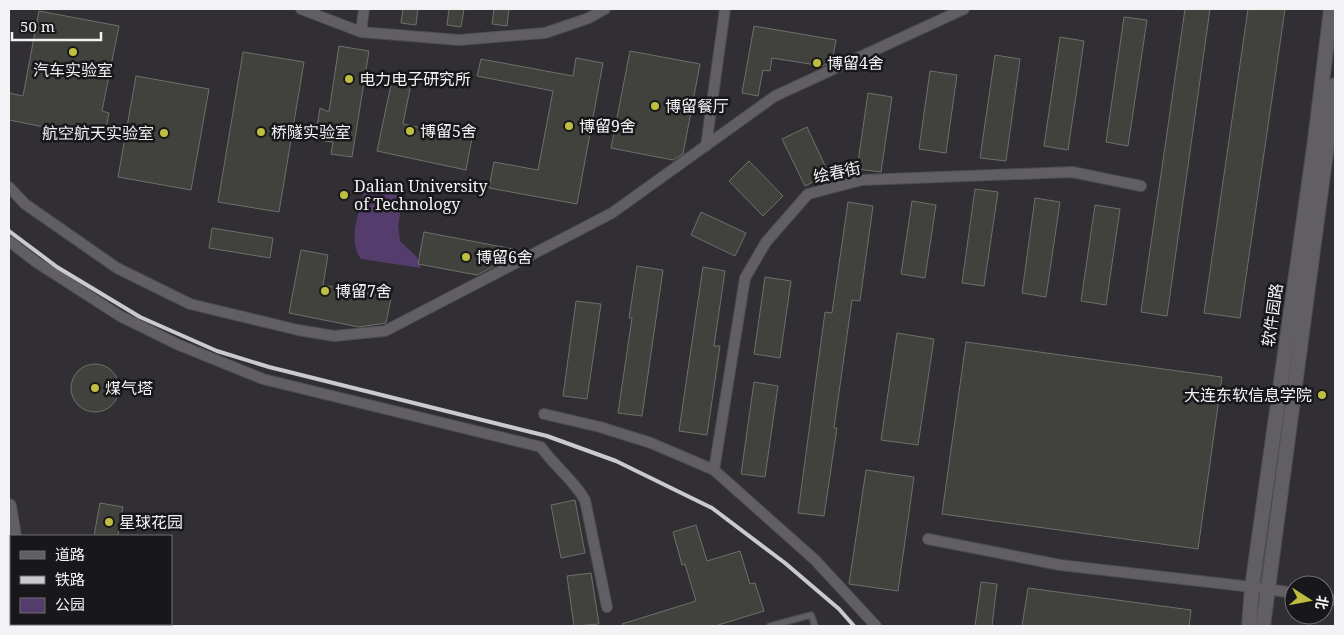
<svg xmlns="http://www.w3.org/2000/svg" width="1344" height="635" font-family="'Noto Serif','Noto Sans SC',serif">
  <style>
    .green { fill: #543c6c }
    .building { fill: #41413d; stroke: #6f6f6a }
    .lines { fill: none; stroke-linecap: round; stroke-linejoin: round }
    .lane-casing { stroke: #4d4c4f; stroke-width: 8 }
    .street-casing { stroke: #4d4c4f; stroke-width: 12 }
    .secondary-casing { stroke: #4d4c4f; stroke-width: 16 }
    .lane { stroke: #615f63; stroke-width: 5 }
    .street { stroke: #615f63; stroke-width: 10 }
    .secondary { stroke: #615f63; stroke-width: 14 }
    .rail { stroke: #cbcacd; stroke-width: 4 }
    .poi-dot { fill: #c0be41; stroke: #181719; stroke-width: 2 }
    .labels { text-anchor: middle; stroke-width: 5; stroke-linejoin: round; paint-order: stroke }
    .poi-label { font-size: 16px; fill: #f3f2f5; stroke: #181719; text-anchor: start }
    .street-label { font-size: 16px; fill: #f3f2f5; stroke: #181719 }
  </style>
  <rect width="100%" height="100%" fill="#312f33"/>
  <path class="green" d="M374 190 403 196 398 226 400 241 417 257 421 268 361 259C347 241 359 213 364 192Z"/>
  <path class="building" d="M403 9H418L416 25 401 23Z
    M449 9H464L461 27 447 25Z
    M494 9H509L507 26 492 24Z
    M1185 9H1210L1167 316 1141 312Z
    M1248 9H1285L1240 318 1204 313Z
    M39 11 119 26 102 111 109 113 104 139 9 120V93L23 96Z
    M1124 17 1147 20 1128 146 1106 142Z
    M754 26 836 40 832 62 823 66 772 58 770 71 763 70 758 96 742 93Z
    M1060 37 1084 41 1068 150 1044 146Z
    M339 46 369 51 352 157 331 154 333 142 315 140 320 108 329 112Z
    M630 51 700 64 683 154 673 160 611 148Z
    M243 52 304 62 279 212 218 202Z
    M995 55 1020 59 1006 161 980 158Z
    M576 58 603 63 577 204 489 188 494 162 538 170 553 91 477 76 481 59 573 76Z
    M930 71 957 75 946 153 919 149Z
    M136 76 209 89 191 190 118 177Z
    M392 80 411 84 403 124 472 138 466 170 377 151Z
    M868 93 892 97 881 172 857 169Z
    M807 127 829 174 805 186 782 139Z
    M749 161 783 196 763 216 729 181Z
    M975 189 998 192 984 286 962 283Z
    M1035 198 1060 202 1046 297 1022 293Z
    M912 201 936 205 925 278 901 274Z
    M848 202 873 206 860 301 852 300 834 428H837L824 516 798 513 825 312 832 313Z
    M1095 205 1120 209 1106 305 1081 301Z
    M701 212 746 233 735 256 691 235Z
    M212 228 273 238 270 258 209 248Z
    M424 232 513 249 512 257 477 275 418 264Z
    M301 250 328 255 323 285 391 298 386 323 359 327 289 313Z
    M637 266 663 270 642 416 618 413 632 318H629Z
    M703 267 725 271 714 346H720L707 435 679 431Z
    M765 277 791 281 780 358 754 354Z
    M576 301 601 304 587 399 563 396Z
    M897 333 934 339 918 445 881 440Z
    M966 342 1222 377 1198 549 942 514Z
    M71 388a24 24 0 1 1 48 0a24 24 0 1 1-48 0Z
    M754 382 778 386 765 477 741 474Z
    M866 470 914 477 898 591 849 584Z
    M575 500 585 553 561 558 551 505Z
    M100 503 123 507 118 536H94Z
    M696 525 707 561 740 551 750 584 755 583 764 611 715 626H623L622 624 696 601 685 564 682 565 673 532Z
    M591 573 599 624 574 626 567 576Z
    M981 582 997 584 992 626H975Z
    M1028 588 1191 610 1189 626H1022Z"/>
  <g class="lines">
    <defs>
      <path id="lane" d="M770 626 811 615 815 626"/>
      <path id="street" d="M301 9 361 32 364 9
        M361 32 459 40 545 33 589 18 605 9
        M706 146 725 9
        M9 187 25 204 117 268 190 304 298 330 334 336 385 331 612 213 775 96 964 9
        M9 241 36 262 120 316 179 345 263 379 541 447C555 467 573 479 585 500L607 607
        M544 414 600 427 651 443 714 470 815 560 876 626
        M714 470 745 278 766 242 808 194 862 180 1072 172 1141 186
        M928 539 1060 565 1252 587 1294 593
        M1324 598 1335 600"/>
      <path id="secondary" d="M9 506 14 536
        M28 624V626
        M1249 626 1252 587 1315 140 1331 9
        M1263 626 1335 85"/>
    </defs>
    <use href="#lane" class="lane-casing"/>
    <use href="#street" class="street-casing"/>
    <use href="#secondary" class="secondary-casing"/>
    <use href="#lane" class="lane"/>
    <use href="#street" class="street"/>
    <use href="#secondary" class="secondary"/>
    <path class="rail" d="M9 231 57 267 140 317 217 351 269 367 547 436 616 461 712 508 785 563 839 609 854 626"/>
  </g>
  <g class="poi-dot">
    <circle cx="73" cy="52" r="5"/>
    <circle cx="817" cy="63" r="5"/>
    <circle cx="349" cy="79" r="5"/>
    <circle cx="655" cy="106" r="5"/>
    <circle cx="569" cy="126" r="5"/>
    <circle cx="410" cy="131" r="5"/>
    <circle cx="261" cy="132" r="5"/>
    <circle cx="164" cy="133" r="5"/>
    <circle cx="344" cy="195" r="5"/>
    <circle cx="466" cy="257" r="5"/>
    <circle cx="325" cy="291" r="5"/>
    <circle cx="95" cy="388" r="5"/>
    <circle cx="1322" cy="395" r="5"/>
    <circle cx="109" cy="522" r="5"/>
  </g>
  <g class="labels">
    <g class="poi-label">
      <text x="827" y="69">博留4舍</text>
      <text x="73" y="76" text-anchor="middle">汽车实验室</text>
      <text x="359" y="85">电力电子研究所</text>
      <text x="665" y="112">博留餐厅</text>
      <text x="579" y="132">博留9舍</text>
      <text x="420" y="137">博留5舍</text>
      <text x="271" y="138">桥隧实验室</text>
      <text x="154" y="139" text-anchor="end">航空航天实验室</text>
      <text x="354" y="192">Dalian University<tspan x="354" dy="18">of Technology</tspan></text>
      <text x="476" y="263">博留6舍</text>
      <text x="335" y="297">博留7舍</text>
      <text x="105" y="394">煤气塔</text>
      <text x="1312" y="401" text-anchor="end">大连东软信息学院</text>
      <text x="119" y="528">星球花园</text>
    </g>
    <g class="street-label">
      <text transform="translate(837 172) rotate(-12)" y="6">绘春街</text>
      <text transform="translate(1272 315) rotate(-82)" y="6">软件园路</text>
    </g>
  </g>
  <rect width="1344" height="635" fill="none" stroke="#f3f2f5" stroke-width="20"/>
  <rect x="10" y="535" width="162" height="90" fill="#181719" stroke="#706f71"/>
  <rect x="20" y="551" width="25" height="8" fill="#615f63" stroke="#706f71"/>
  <text x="55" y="560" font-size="15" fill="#f3f2f5">道路</text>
  <rect x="20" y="576" width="25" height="8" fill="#cbcacd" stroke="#706f71"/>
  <text x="55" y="585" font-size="15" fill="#f3f2f5">铁路</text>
  <rect x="20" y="598" width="25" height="15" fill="#543c6c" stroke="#706f71"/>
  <text x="55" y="610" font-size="15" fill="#f3f2f5">公园</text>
  <g transform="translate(1309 600) rotate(101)"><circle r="24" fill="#181719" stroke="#706f71"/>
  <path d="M0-4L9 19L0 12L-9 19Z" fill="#c0be41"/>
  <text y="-8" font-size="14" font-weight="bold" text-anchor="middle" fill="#f3f2f5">北</text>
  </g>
  <path d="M12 32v8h89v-8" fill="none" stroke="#f3f2f5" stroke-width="2.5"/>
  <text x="20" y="32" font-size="15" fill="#f3f2f5" stroke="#181719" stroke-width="4" paint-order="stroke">50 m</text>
</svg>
